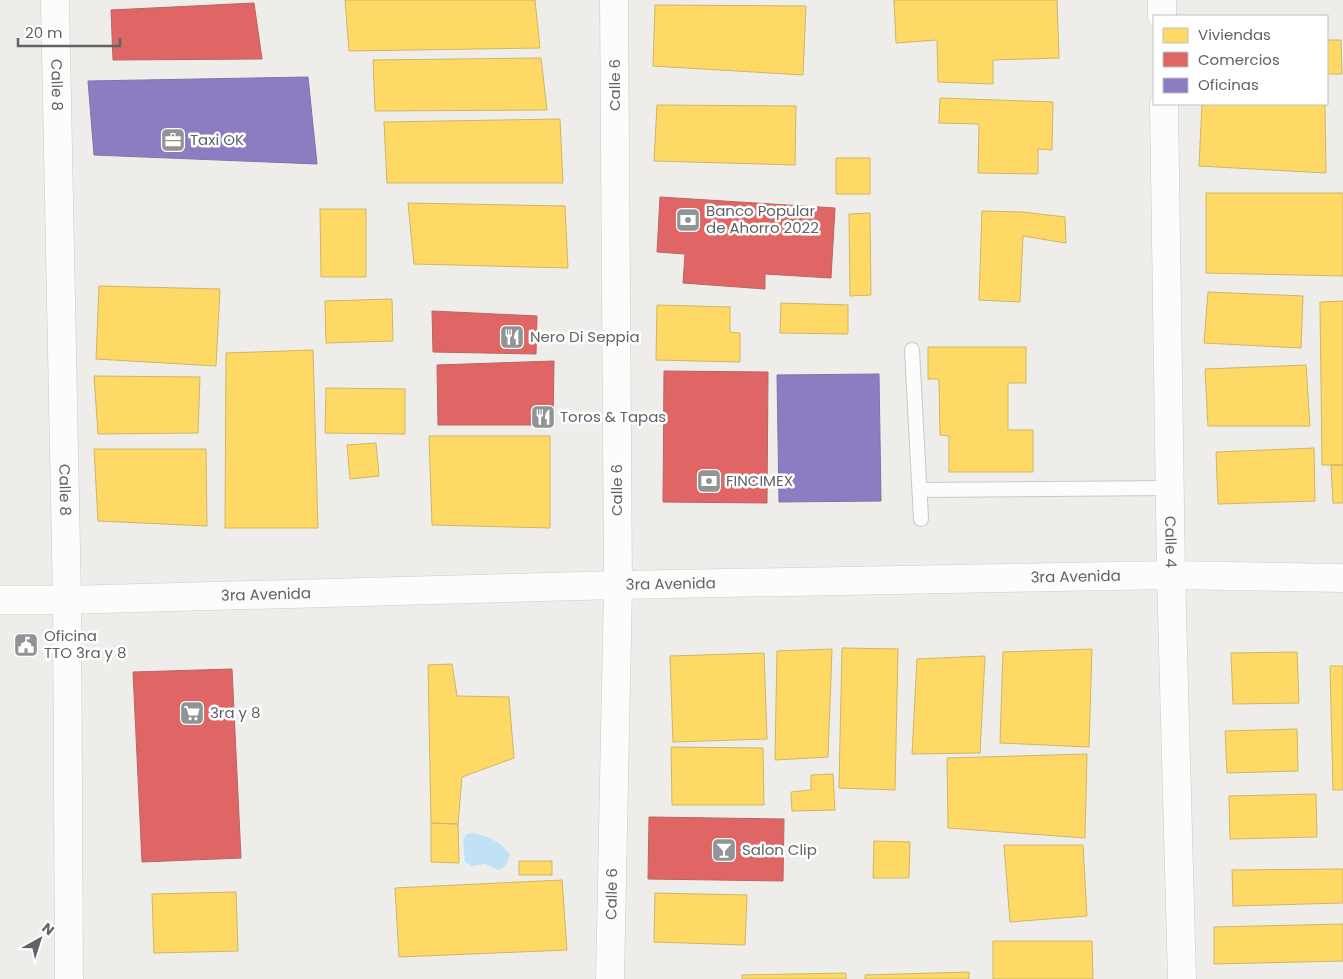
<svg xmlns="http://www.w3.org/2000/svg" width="1343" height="979" font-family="Poppins,sans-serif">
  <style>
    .water { fill: #c0e2f6 }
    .homes { fill: #ffd966; stroke: #cfb666 }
    .shops { fill: #e06666; stroke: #b96566 }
    .offices { fill: #8e7cc3; stroke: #8074a7 }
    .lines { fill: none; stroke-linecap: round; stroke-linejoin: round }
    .service-casing { stroke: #c9c9c9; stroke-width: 16 }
    .minor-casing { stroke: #c9c9c9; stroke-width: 29 }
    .secondary-casing { stroke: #cbcbcb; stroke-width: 29 }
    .service { stroke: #fcfcfc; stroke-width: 14 }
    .minor { stroke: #fcfcfc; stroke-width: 28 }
    .secondary { stroke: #fcfcfc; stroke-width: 28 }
    .labels { text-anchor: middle; stroke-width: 5; stroke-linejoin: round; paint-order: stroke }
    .street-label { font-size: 15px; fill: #5f6367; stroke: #fff }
    .poi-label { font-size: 15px; fill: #5f6367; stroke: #fff; text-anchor: start }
  </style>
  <rect width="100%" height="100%" fill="#eeedea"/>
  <path class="water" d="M473 833C487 835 502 843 510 855 508 862 506 867 498 870L485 864 472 866 465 862 463 840 466 834Z"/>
  <path class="homes" d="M345 0H535L540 48 349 51Z
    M894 0H1057L1059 58 993 60V84L938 82 937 40 896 43Z
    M655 5 806 6 803 75 653 66Z
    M1327 40H1341L1342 74H1327Z
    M541 58 547 110 375 111 373 60Z
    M940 98 1053 102 1052 150 1038 149V174L978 173 979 124 939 123Z
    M1202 104H1325L1326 173 1199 166Z
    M657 105 796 106 795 165 654 161Z
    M560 119 563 183H387L384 122Z
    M836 158H870V194H836Z
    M1206 193H1343V276L1206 273Z
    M408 203 565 206 568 268 414 264Z
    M320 209H366V277H321Z
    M982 211 1023 212 1065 217 1066 243 1023 236 1020 302 979 300Z
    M870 213 871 295 850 296 849 214Z
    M99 286 220 289 216 366 96 359Z
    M1208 292 1303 296 1301 348 1204 343Z
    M392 299 393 341 326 343 325 301Z
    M1343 301V465H1322L1320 302Z
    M781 303 848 305V334L780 333Z
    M657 305 730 307V332L740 333V362L656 360Z
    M928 347H1026V383H1008V430H1033V472H949V436L940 435 939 379H928Z
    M313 350 318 528H225L226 353Z
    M1306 365 1310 426H1208L1205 369Z
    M94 376 200 377 198 433 98 434Z
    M326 388 405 389V434L325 433Z
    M429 436H550V528L432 525Z
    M376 443 379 476 350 479 347 445Z
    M1314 448 1315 501 1218 504 1216 452Z
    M94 449H206L207 526 98 521Z
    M1331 465H1343V503H1333Z
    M842 648 898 649 895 790 839 788Z
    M832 649 828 757 775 760 777 651Z
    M1092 649 1089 747 1000 743 1003 652Z
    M1297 652 1299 703 1233 704 1231 653Z
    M764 653 767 739 673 742 670 656Z
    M985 656 980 753 912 754 917 659Z
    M452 664 457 696 509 697 514 758 462 777 458 824 431 823 428 665Z
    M1330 666H1343V790H1333Z
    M1297 729 1298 771 1227 773 1225 731Z
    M671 747 763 748 764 805H672Z
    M1087 754 1085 838 948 828 947 758Z
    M833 774 835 810 792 811 791 792 811 790V775Z
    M1316 794 1317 837 1230 839 1229 796Z
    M431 823 458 824 459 863 431 862Z
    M874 841 910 842 909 878H873Z
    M1004 845H1083L1087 916 1010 922Z
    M519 861H552V875H519Z
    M1343 869V903L1233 906 1232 870Z
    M562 880 567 950 399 957 395 888Z
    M236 892 238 951 154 953 152 894Z
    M655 893 747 895 745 945 654 942Z
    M1343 924V961L1214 964V927Z
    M993 941H1092L1093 979H993Z
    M969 972V979H865V975Z
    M846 973V979H742V975Z"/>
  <path class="shops" d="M254 3 262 59 113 60 111 10Z
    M660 197 835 208 831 278 765 274V289L683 283 685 254 657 252Z
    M432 311 537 316 536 354 433 352Z
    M554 361 553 425H438L437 365Z
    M664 371 768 372 767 503 663 502Z
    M232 669 241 858 142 862 133 672Z
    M649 817 784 819 783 881 648 879Z"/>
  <path class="offices" d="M308 77 317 164 94 155 88 81Z
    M879 374 881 501 779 502 777 375Z"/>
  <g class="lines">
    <defs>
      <path id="service" d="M912 350 921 519
        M920 490 1170 488"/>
      <g id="minor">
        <path id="s1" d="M55 0 67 600 69 979"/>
        <path d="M1162 0V16"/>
        <path id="s2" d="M1164 104 1171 575 1182 979"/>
        <path id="s3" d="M610 979 618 585 614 0"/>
      </g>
      <g id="secondary">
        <path id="s4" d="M0 600H67L618 585 1171 575 1343 578"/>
      </g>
    </defs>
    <use href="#service" class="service-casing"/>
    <use href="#minor" class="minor-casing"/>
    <use href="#secondary" class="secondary-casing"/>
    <use href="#service" class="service"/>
    <use href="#minor" class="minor"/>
    <use href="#secondary" class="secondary"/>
  </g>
  <defs>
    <symbol id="office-square" viewBox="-11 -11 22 22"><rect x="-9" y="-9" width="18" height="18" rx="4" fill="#919395" stroke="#fff"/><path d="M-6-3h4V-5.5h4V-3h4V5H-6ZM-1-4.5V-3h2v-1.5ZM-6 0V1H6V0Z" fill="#fff"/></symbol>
    <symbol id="bank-square" viewBox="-11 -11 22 22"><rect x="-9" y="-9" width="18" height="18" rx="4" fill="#919395" stroke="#fff"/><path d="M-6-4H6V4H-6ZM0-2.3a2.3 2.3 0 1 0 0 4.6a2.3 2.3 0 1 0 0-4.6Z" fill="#fff"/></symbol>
    <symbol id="restaurant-square" viewBox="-11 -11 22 22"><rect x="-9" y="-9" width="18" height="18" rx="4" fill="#919395" stroke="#fff"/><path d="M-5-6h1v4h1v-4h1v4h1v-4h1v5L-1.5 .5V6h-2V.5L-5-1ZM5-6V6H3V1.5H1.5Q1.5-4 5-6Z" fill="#fff"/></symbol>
    <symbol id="civic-square" viewBox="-11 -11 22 22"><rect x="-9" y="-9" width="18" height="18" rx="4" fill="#919395" stroke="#fff"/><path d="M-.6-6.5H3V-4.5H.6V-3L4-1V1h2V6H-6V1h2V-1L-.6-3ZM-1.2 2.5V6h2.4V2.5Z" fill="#fff"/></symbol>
    <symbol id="supermarket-square" viewBox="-11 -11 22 22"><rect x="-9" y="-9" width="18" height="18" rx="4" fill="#919395" stroke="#fff"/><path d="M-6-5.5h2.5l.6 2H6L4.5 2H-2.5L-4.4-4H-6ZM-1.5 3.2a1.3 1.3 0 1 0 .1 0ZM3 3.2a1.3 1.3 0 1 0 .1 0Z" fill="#fff"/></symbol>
    <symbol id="bar-square" viewBox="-11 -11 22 22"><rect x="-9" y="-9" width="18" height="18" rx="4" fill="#919395" stroke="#fff"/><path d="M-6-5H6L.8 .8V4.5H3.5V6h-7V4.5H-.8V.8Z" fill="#fff"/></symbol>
  </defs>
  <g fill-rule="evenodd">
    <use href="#office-square" x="159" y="126" width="28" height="28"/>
    <use href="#bank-square" x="674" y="206" width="28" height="28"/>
    <use href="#restaurant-square" x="498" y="323" width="28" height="28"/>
    <use href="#restaurant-square" x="529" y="403" width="28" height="28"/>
    <use href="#bank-square" x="695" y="467" width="28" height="28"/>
    <use href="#civic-square" x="12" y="631" width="28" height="28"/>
    <use href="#supermarket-square" x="178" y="699" width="28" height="28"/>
    <use href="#bar-square" x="710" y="836" width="28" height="28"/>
  </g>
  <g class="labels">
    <g class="street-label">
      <text dy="5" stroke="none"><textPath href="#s1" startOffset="85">Calle 8</textPath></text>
      <text transform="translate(615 85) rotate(-90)" y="5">Calle 6</text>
      <text dy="5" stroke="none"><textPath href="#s1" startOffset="490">Calle 8</textPath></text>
      <text transform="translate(617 490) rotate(-90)" y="5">Calle 6</text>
      <text dy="5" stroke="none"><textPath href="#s2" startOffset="438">Calle 4</textPath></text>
      <text dy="5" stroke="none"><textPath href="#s4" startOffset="1076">3ra Avenida</textPath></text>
      <text dy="5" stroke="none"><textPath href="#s4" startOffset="671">3ra Avenida</textPath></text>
      <text dy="5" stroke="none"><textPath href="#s4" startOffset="266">3ra Avenida</textPath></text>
      <text dy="5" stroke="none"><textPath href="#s3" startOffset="85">Calle 6</textPath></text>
    </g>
    <g class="poi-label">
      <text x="190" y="145">Taxi OK</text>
      <text x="706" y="216">Banco Popular<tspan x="706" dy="17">de Ahorro 2022</tspan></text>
      <text x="530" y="342">Nero Di Seppia</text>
      <text x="560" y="422">Toros &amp; Tapas</text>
      <text x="726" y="486">FINCIMEX</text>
      <text x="44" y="641">Oficina<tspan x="44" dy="17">TTO 3ra y 8</tspan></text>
      <text x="210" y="718">3ra y 8</text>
      <text x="742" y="855">Salon Clip</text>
    </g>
  </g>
  <rect x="1153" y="15" width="175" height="90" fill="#ffffff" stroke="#bfc1c2"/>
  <rect x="1163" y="28" width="25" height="15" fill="#ffd966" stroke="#bfc1c2"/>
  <text x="1198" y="40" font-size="15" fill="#5f6367">Viviendas</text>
  <rect x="1163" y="52" width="25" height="15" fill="#e06666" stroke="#bfc1c2"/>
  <text x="1198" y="65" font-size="15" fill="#5f6367">Comercios</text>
  <rect x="1163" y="78" width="25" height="15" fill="#8e7cc3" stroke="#bfc1c2"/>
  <text x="1198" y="90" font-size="15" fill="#5f6367">Oficinas</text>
  <g transform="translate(40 939) rotate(39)" stroke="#ffffff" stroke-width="4" paint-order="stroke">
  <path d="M0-4L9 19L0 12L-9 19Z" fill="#5f6367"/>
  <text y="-8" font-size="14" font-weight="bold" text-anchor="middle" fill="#5f6367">N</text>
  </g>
  <path d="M18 38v8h102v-8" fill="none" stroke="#5f6367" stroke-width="2.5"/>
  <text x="25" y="38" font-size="15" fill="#5f6367" stroke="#ffffff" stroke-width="4" paint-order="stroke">20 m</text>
</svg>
